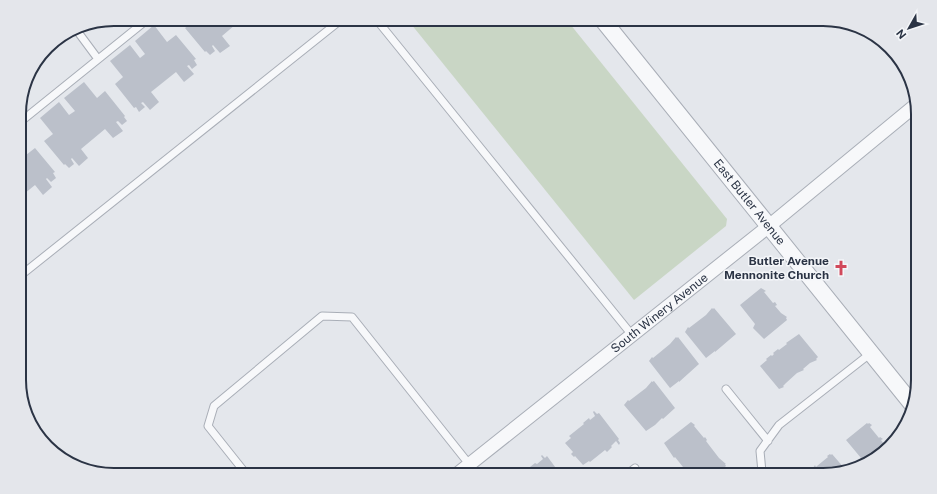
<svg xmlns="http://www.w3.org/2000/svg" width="937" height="494" font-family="'Public Sans',sans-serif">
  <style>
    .green { fill: #c9d6c5 }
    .building { fill: #bbc0ca }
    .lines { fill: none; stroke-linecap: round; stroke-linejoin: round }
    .service-casing { stroke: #a9aeb7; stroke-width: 9 }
    .minor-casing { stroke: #a9aeb7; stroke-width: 15 }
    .tertiary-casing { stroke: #a9aeb7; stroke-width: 18 }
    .service { stroke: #f7f8fa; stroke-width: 7 }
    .minor { stroke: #f7f8fa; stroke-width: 13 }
    .tertiary { stroke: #f7f8fa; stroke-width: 16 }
    .labels { text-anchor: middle; stroke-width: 3; stroke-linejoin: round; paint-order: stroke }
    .street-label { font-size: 12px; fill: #2b3445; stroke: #f4f6f9 }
    .poi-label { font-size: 12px; font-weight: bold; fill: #2b3445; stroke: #f4f6f9; text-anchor: end }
    .rim { fill: none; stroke: #2b3445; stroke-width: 2 }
  </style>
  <rect width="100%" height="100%" fill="#e4e7ec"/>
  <path class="green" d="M407 19H566L727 219 726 226 634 300Z"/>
  <path class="building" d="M192 19H242L222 36 230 46 220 53 213 45 212 46 215 51 210 55 206 51 205 52 185 28 194 21Z
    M250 19H262L255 25Z
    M154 25 167 42 176 35 196 59 194 60 197 65 192 69 189 65 187 66 194 74 184 82 176 72 151 92 159 102 150 110 143 102 141 103 145 107 139 112 136 107 134 108 115 84 123 77 110 61 130 45 140 58 145 54 135 41Z
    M49 46 52 52 34 67 33 66Z
    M84 82 97 98 105 91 125 116 124 117 127 121 122 125 118 121 116 122 123 131 113 138 105 129 81 149 88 158 79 166 72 158 71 159 74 164 69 168 65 164 64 165 44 141 53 134 40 118 59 102 69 115 75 111 64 98Z
    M19 146 26 155 35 148 55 172 53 173 56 178 51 182 47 178 46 179 52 187 43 195 35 185 19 198Z
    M761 288 766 291 764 292 773 303 775 302 777 305 775 306 781 313 787 317 786 318 787 320 764 339 753 328 755 324 740 305Z
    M712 308 713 309 714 308 736 334 715 352V351L706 358 685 332 688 327 689 328 706 315Z
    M799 334 818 357 816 359 817 360 810 363 803 369 804 370 797 373 786 383 783 386 784 387 779 389 760 366 767 360 766 359 771 355 772 356 774 354 773 353 778 349 779 350 787 344 786 343Z
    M676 337 677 338 678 337 699 364 679 382V381L670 388 649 361 652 357 653 358 670 344Z
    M652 381V382L654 381 675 408 663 419 662 418 655 425 646 431 624 405 628 400 629 401 646 388Z
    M594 411 597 414 599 413 619 439 618 440 620 443 619 445 616 441 611 446 612 447 607 452 605 450 590 462 589 461 583 465 575 456 574 457 571 454 573 452 565 443 571 438 569 436 584 424 583 423 589 418 590 420 595 416 593 412Z
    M691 422 695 425 694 426 704 438 705 437 707 440 706 441 709 445 719 458 726 464H725L726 466 716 475H690L687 472H686L682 467H683L675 457 674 458 664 443Z
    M867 423 868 424 869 423 872 425 870 427 879 438 880 437 883 439 881 440 886 447 875 459 861 464 859 460 861 458 846 440Z
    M830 454 831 455 832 454 845 469 829 475H807L813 469V468L815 465 816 467 817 466 828 457 827 456Z
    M542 455 545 458 547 456 561 475H524L531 469 530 467 535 463 537 464 543 459 541 456Z"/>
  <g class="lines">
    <defs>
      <path id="service" d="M376 19 632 335
        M75 28 98 59
        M19 123 148 19
        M20 276 342 19
        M726 389 768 441
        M247 475 208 426 214 406 322 316 352 317 469 464
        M626 475 635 468
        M764 475 762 472 760 451 779 425 871 353"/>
      <g id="minor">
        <path id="s1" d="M456 475 769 226 917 104"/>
      </g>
      <g id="tertiary">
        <path id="s2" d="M602 19 912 404"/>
      </g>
    </defs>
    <use href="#service" class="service-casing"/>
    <use href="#minor" class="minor-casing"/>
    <use href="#tertiary" class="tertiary-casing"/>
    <use href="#service" class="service"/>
    <use href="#minor" class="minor"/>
    <use href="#tertiary" class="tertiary"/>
  </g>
  <defs>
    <symbol id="church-bare" viewBox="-9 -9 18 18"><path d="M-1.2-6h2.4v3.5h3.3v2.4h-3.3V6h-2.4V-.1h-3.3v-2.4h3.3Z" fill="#d1495b" stroke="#f4f6f9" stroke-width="2.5" paint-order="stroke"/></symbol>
  </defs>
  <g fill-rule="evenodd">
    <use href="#church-bare" x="830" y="257" width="22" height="22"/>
  </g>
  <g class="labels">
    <g class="street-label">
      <text dy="4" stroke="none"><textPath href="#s2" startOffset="235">East Butler Avenue</textPath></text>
      <text dy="4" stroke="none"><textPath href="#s1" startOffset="260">South Winery Avenue</textPath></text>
    </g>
    <g class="poi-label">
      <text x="829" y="265">Butler Avenue<tspan x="829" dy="14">Mennonite Church</tspan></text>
    </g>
  </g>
  <path d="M0 0H937V494H0ZM114 26H823A88 88 0 0 1 911 114V380A88 88 0 0 1 823 468H114A88 88 0 0 1 26 380V114A88 88 0 0 1 114 26Z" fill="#e4e6eb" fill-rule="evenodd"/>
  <path class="rim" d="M114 26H823A88 88 0 0 1 911 114V380A88 88 0 0 1 823 468H114A88 88 0 0 1 26 380V114A88 88 0 0 1 114 26Z"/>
  <g transform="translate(909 28) rotate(231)" stroke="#f4f6f9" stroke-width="3" paint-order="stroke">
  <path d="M0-3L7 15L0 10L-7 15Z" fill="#2b3445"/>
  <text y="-6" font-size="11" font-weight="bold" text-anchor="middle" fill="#2b3445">N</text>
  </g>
</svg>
